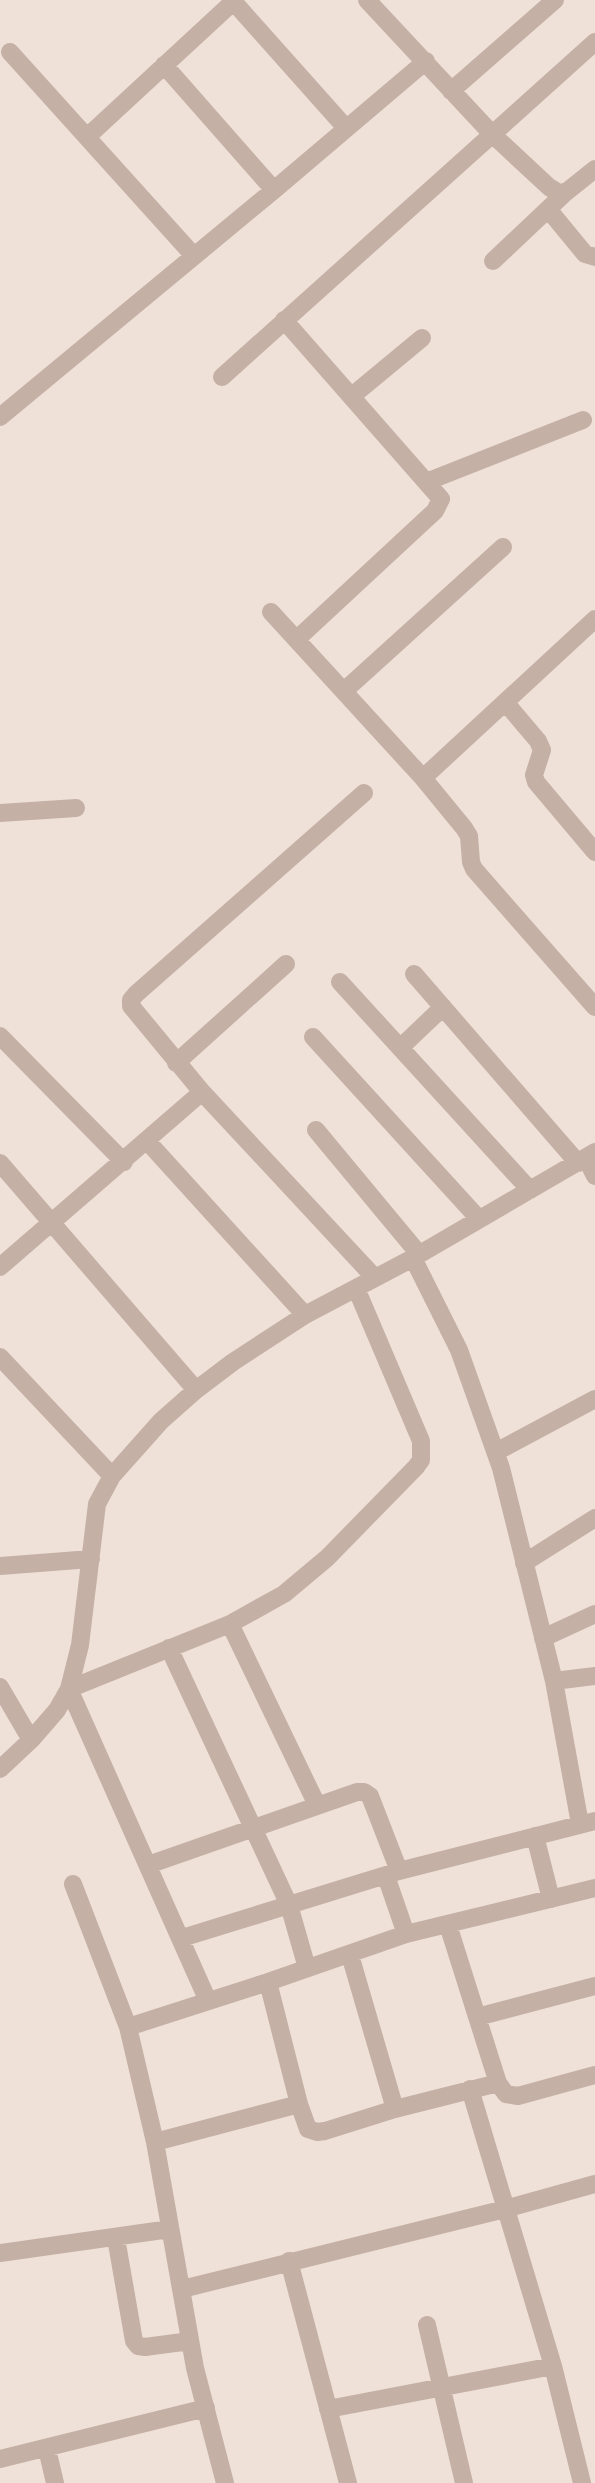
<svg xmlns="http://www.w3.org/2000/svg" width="595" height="2483" font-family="Figtree,sans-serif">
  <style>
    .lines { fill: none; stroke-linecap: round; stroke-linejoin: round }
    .minor { stroke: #c5b0a5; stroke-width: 18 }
  </style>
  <rect width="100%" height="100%" fill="#efe1d8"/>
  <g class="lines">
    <path class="minor" d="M232 0 346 128
      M367 0 492 134 549 187 557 192 565 193 595 169
      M10 52 194 256
      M164 65 274 190
      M451 91 555 0
      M87 137 233 2
      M548 209 585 254 595 257
      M493 261 565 193
      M284 320 441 499 435 511 297 639
      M222 377 595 42
      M352 396 422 338
      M0 417 274 190 426 61
      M426 482 583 420
      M271 612 423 778 464 828 469 836 471 862 474 869 595 1007
      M344 691 503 547
      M505 702 538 741 542 750 534 775 536 782 595 852
      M423 778 595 619
      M364 793 136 994 131 1000V1006L202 1092 375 1278
      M0 813 76 808
      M414 974 578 1163
      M340 982 530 1190
      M0 1036 124 1162
      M313 1037 479 1219
      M400 1048 443 1007
      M176 1063 286 964
      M316 1130 419 1254
      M147 1141 305 1315
      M586 1158 595 1176
      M0 1163 196 1390
      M413 1258 459 1350 501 1468 554 1681 580 1824
      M0 1267 202 1092
      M0 1357 112 1476
      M496 1452 595 1399
      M524 1563 595 1518
      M0 1566 91 1559
      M230 1624 317 1805
      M543 1638 595 1614
      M169 1648 289 1905 307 1968
      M554 1681 595 1676
      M0 1687 31 1740
      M0 1769 31 1740 57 1710 69 1689 80 1645 97 1504 112 1476 161 1421 196 1390 233 1362 305 1315 413 1258 595 1152
      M535 1836 551 1899
      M148 1865 357 1792H364L370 1796 399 1871 595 1821
      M386 1876 406 1934
      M73 1884 128 2027 155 2142 195 2368 225 2483
      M448 1925 498 2083 506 2094 518 2096 595 2075
      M182 1938 399 1871
      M350 1955 395 2109
      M268 1982 299 2104 308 2129 317 2132 325 2131 395 2109 498 2083
      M208 2001 69 1689 230 1624 284 1594 327 1558 416 1467 421 1460V1441L356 1288
      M477 2017 595 1986
      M128 2027 268 1982 406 1934 595 1888
      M470 2089 553 2366 582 2483
      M155 2142 299 2104
      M116 2238 134 2341 138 2346 145 2347 190 2341
      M0 2253 170 2229
      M289 2261 348 2483
      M182 2289 505 2209 595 2184
      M427 2325 464 2483
      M328 2409 553 2366
      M47 2449 55 2483
      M0 2459 206 2408"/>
  </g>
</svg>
